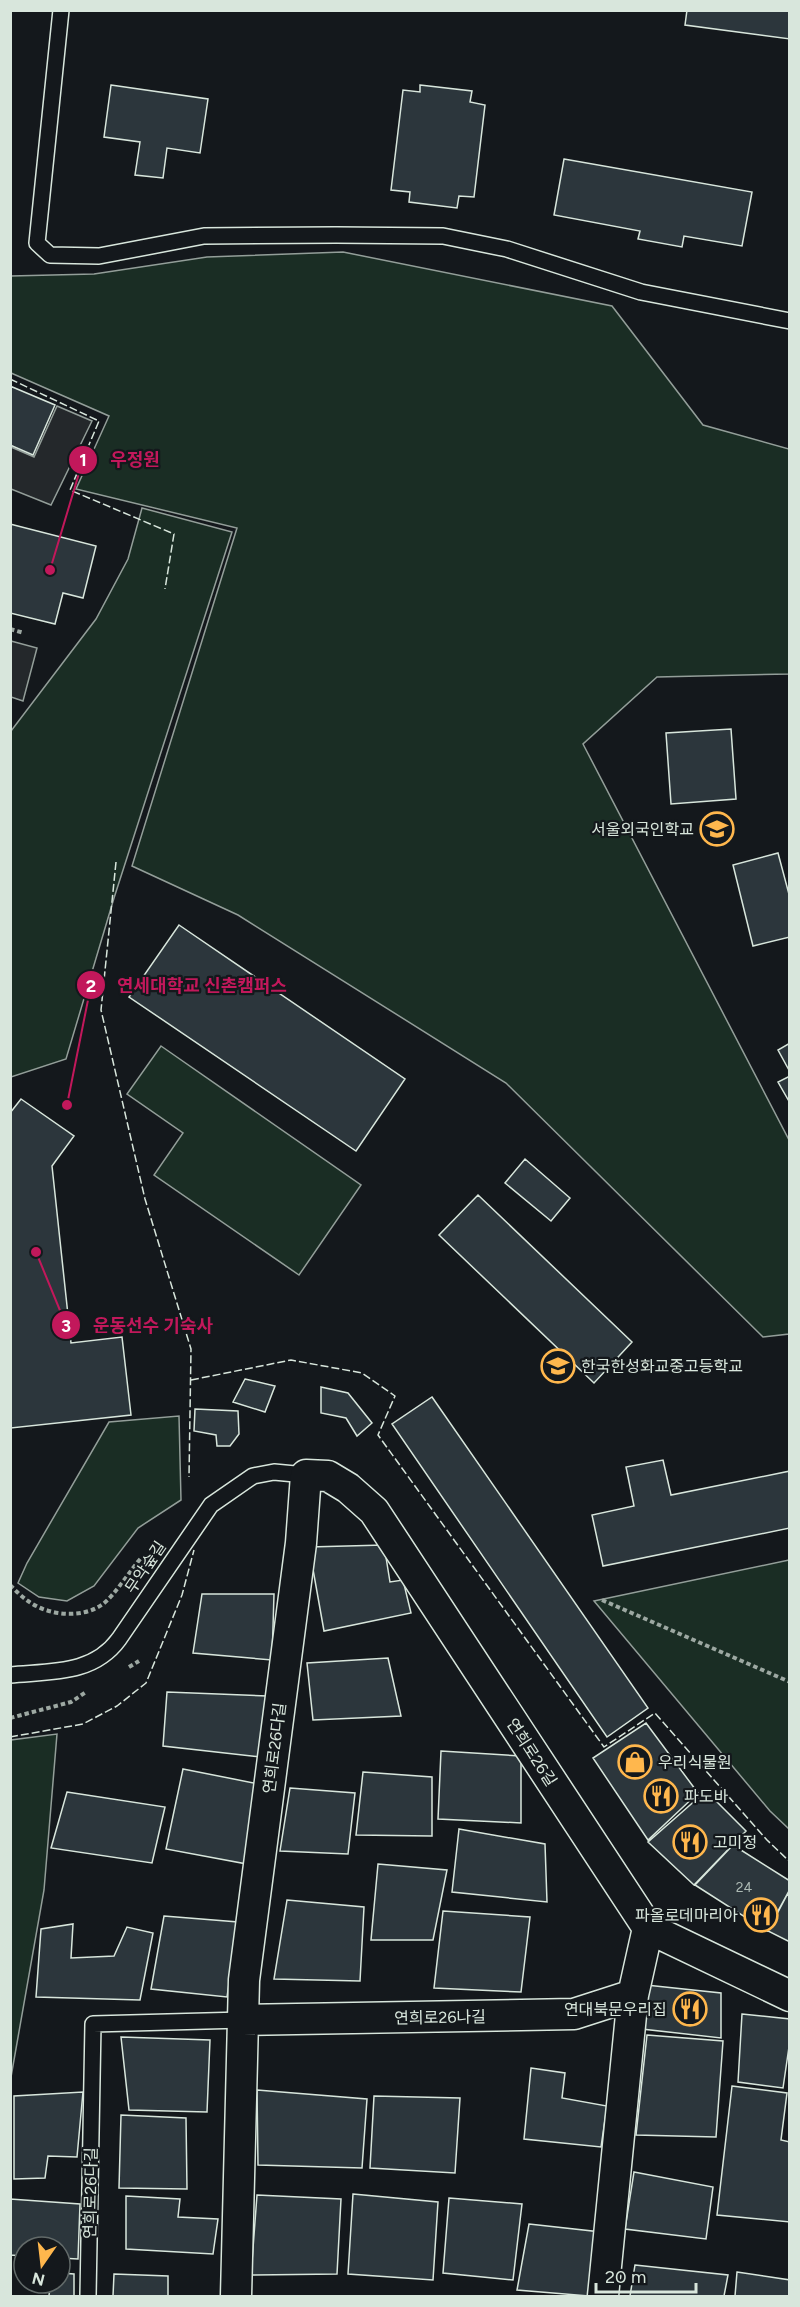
<svg xmlns="http://www.w3.org/2000/svg" width="800" height="2307" font-family="Figtree,'Noto Sans KR',sans-serif">
  <style>
    .green { fill: #1a2d24; stroke: #939e99; stroke-width: 1.5 }
    .parking { fill: #24282b; stroke: #939e99; stroke-width: 1.5 }
    .building { fill: #2c363c; stroke: #d8e6dc; stroke-width: 1.5 }
    .lines { fill: none; stroke-linecap: round; stroke-linejoin: round }
    .service-casing { stroke: #d8e6dc; stroke-width: 18 }
    .minor-casing { stroke: #d8e6dc; stroke-width: 33 }
    .path { stroke: #9da8a2; stroke-width: 4; stroke-dasharray: 4.5 3; stroke-linecap: butt }
    .service { stroke: #14181c; stroke-width: 15 }
    .minor { stroke: #14181c; stroke-width: 30 }
    .fence { stroke: #d8e6dc; stroke-width: 1.5; stroke-dasharray: 8 3; stroke-linecap: butt }
    .labels { text-anchor: middle; stroke-width: 4.5; stroke-linejoin: round; paint-order: stroke }
    .number-label { font-size: 14px; fill: #adbab4 }
    .poi-label { font-size: 16px; fill: #d8e6dc; stroke: #14181c; text-anchor: start }
    .street-label { font-size: 16px; fill: #d8e6dc; stroke: #14181c }
    .leader { fill: none; stroke: #c2185b; stroke-width: 2 }
    .callout-dot { fill: #c2185b; stroke: #14181c; stroke-width: 2 }
    .mark-label { font-size: 18px; text-anchor: middle; font-weight: bold; fill: #fff }
    .callout-label { font-size: 18px; text-anchor: middle; font-weight: bold; fill: #c2185b; stroke: #14181c; stroke-width: 4.5; stroke-linejoin: round; paint-order: stroke }
  </style>
  <rect width="100%" height="100%" fill="#14181c"/>
  <path class="green" d="M343 252 612 306 703 425 789 449V674L657 677 583 744 789 1140V1334L763 1337 506 1083 238 915 132 866 237 528 76 489 109 416 11 373V276L94 274 207 257Z
    M142 508 232 532 114 898 66 1059 11 1077V731L96 619 128 559Z
    M161 1046 361 1185 299 1275 154 1175 183 1133 127 1094Z
    M179 1416 181 1500 138 1528 94 1586 67 1601 39 1597 18 1583 27 1563 109 1422Z
    M789 1560H790L789 1829 770 1811 594 1601Z
    M57 1734 44 1890 11 2077V1740Z"/>
  <path class="parking" d="M57 406 92 421 51 505 11 489V447L34 457Z
    M11 641 37 648 23 701 11 697Z"/>
  <path class="building" d="M687 10H790V39L685 25Z
    M111 85 208 99 200 153 167 148 163 178 135 175 140 142 104 137Z
    M420 85 472 91 470 102 485 105 474 197 459 196 457 208 409 202 410 192 391 190 403 90 420 92Z
    M564 159 752 192 742 246 684 236 682 247 638 239 640 231 554 215Z
    M10 386 55 405 33 455 10 445Z
    M10 524 96 546 83 598 63 593 55 624 10 613Z
    M731 729 736 799 671 804 666 733Z
    M778 853 790 898V937L753 946 733 865Z
    M179 925 405 1079 356 1151 129 997Z
    M790 1043V1072L778 1050Z
    M790 1076V1103L778 1082Z
    M21 1099 74 1136 52 1166 71 1343 122 1337 131 1415 11 1428 10 1113Z
    M525 1159 570 1198 551 1221 505 1183Z
    M478 1195 632 1342 594 1383 439 1235Z
    M245 1379 275 1386 265 1412 233 1402Z
    M321 1387 348 1393 372 1423 357 1436 346 1418 321 1413Z
    M432 1397 648 1708 607 1737 392 1424Z
    M195 1409 238 1411 239 1434 230 1446H217L216 1435 194 1431Z
    M663 1460 671 1495 790 1471V1528L603 1566 592 1515 634 1506 626 1467Z
    M384 1545 390 1582 403 1580 411 1613 324 1631 309 1547Z
    M202 1594H274L272 1660 193 1653Z
    M388 1658 401 1716 313 1720 307 1663Z
    M167 1692 267 1696 261 1757 163 1746Z
    M646 1723 698 1793 648 1840 593 1758Z
    M441 1751 521 1756V1823L438 1819Z
    M183 1769 259 1784 247 1864 166 1849Z
    M363 1772 432 1777V1836L356 1835Z
    M290 1788 355 1793 348 1854 280 1851Z
    M706 1791 746 1831 694 1885 648 1842Z
    M67 1792 165 1807 152 1863 51 1848Z
    M459 1829 545 1844 547 1902 452 1892Z
    M733 1845 790 1881V1889L767 1931 695 1885Z
    M378 1864 447 1870 433 1940H371Z
    M787 1895 790 1896V1942L768 1931Z
    M287 1900 364 1907 360 1981 274 1979Z
    M443 1911 530 1917 521 1992 434 1988Z
    M164 1916 238 1922 227 1997 151 1989Z
    M73 1924 71 1958 114 1956 127 1927 153 1933 140 2000 36 1997 41 1929Z
    M646 1985 721 1993V2038L642 2029Z
    M742 2014 790 2019V2040L783 2088 738 2082Z
    M647 2035 723 2041 716 2137 636 2135Z
    M121 2037 210 2040 207 2112 129 2110Z
    M531 2068 565 2073 562 2098 607 2106 601 2147 524 2139Z
    M732 2086 787 2093 781 2140 790 2142V2222L717 2215Z
    M257 2090 367 2099 362 2168 258 2165Z
    M83 2092 77 2157 48 2156 45 2178 14 2179V2096Z
    M374 2096 460 2098 455 2173 370 2168Z
    M121 2115 186 2118 187 2189 119 2188Z
    M634 2172 713 2187 706 2239 625 2229Z
    M353 2194 438 2202 433 2280 348 2274Z
    M257 2195 341 2199 337 2274 251 2275Z
    M126 2196 180 2199 178 2217 218 2219 213 2254 126 2249Z
    M449 2198 522 2204 513 2280 443 2273Z
    M10 2199 80 2204 78 2259 60 2258V2247H24V2256L10 2255Z
    M529 2224 601 2232 589 2296 517 2290Z
    M635 2265 728 2275 724 2296H630Z
    M737 2272 790 2280V2296H735Z
    M60 2273 74 2274V2296H49L50 2283H60Z
    M114 2274 168 2276V2296H113Z"/>
  <g class="lines">
    <defs>
      <path id="service" d="M61 10 37 243 50 255 99 256 204 236 336 235 443 236 507 249 641 292 790 321
        M10 1675C50 1671 93 1675 119 1639L211 1505 253 1476 274 1472 306 1475
        M88 2296 93 2024 243 2020"/>
      <path id="minor" d="M243 2020 574 2014 633 1995
        M236 2296 244 1980 301 1543 306 1475 328 1476 348 1488 374 1511 648 1928 790 1996
        M603 2296 633 1995 648 1928"/>
    </defs>
    <use href="#service" class="service-casing"/>
    <use href="#minor" class="minor-casing"/>
    <path class="path" d="M10 629 24 633
      M10 1585C16 1591 22 1597 28 1601 49 1616 82 1619 103 1604 115 1595 131 1569 142 1557
      M602 1600 790 1682
      M129 1667 139 1661
      M10 1718 71 1702 86 1692"/>
    <use href="#service" class="service"/>
    <use href="#minor" class="minor"/>
    <path class="fence" d="M10 379 99 421 70 490 174 534 165 589
      M116 862 101 1010 145 1199 191 1349 189 1477
      M191 1380 291 1360 362 1373 395 1396 378 1435 604 1747 655 1713 767 1840 790 1862
      M10 1737 83 1724 117 1706 146 1683 182 1595 194 1550"/>
  </g>
  <defs>
    <symbol id="school-ring" viewBox="-11 -11 22 22"><circle r="9.5" fill="#14181c" stroke="#ffb74d" stroke-width="1.5"/><path d="M0-5L7-2L0 1L-7-2ZM-4 1L0 2.5L4 1V4Q0 6-4 4Z" fill="#ffb74d"/></symbol>
    <symbol id="shop-ring" viewBox="-11 -11 22 22"><circle r="9.5" fill="#14181c" stroke="#ffb74d" stroke-width="1.5"/><path d="M-5-2.5h2.3a2.7 3.5 0 0 1 5.4 0H5L5.5 6h-11ZM-1.5-2.5h3a1.5 2.3 0 0 0-3 0Z" fill="#ffb74d"/></symbol>
    <symbol id="restaurant-ring" viewBox="-11 -11 22 22"><circle r="9.5" fill="#14181c" stroke="#ffb74d" stroke-width="1.5"/><path d="M-5-6h1v4h1v-4h1v4h1v-4h1v5L-1.5 .5V6h-2V.5L-5-1ZM5-6V6H3V1.5H1.5Q1.5-4 5-6Z" fill="#ffb74d"/></symbol>
  </defs>
  <g fill-rule="evenodd">
    <use href="#school-ring" x="698" y="810" width="38" height="38"/>
    <use href="#school-ring" x="539" y="1347" width="38" height="38"/>
    <use href="#shop-ring" x="616" y="1743" width="38" height="38"/>
    <use href="#restaurant-ring" x="642" y="1777" width="38" height="38"/>
    <use href="#restaurant-ring" x="671" y="1823" width="38" height="38"/>
    <use href="#restaurant-ring" x="742" y="1896" width="38" height="38"/>
    <use href="#restaurant-ring" x="671" y="1990" width="38" height="38"/>
  </g>
  <g class="labels">
    <g class="number-label">
      <text x="744" y="1892">24</text>
    </g>
    <g class="poi-label">
      <text x="694" y="835" text-anchor="end">서울외국인학교</text>
      <text x="581" y="1372">한국한성화교중고등학교</text>
      <text x="658" y="1768">우리식물원</text>
      <text x="684" y="1802">파도바</text>
      <text x="713" y="1848">고미정</text>
      <text x="738" y="1921" text-anchor="end">파올로데마리아</text>
      <text x="667" y="2015" text-anchor="end">연대북문우리집</text>
    </g>
    <g class="street-label">
      <text transform="translate(145 1567) rotate(-56)" y="6">무악숲길</text>
      <text transform="translate(274 1748) rotate(-83)" y="6">연희로26다길</text>
      <text transform="translate(532 1752) rotate(57)" y="6">연희로26길</text>
      <text transform="translate(440 2017) rotate(-1)" y="6">연희로26나길</text>
      <text transform="translate(90 2193) rotate(-89)" y="6">연희로26다길</text>
    </g>
  </g>
  <path class="leader" d="M50 570L83 460M67 1105L91 985M36 1252L66 1325"/>
  <g class="callout-dot">
    <circle cx="50" cy="570" r="6"/>
    <circle cx="67" cy="1105" r="6"/>
    <circle cx="36" cy="1252" r="6"/>
    <circle cx="83" cy="460" r="15"/>
    <circle cx="91" cy="985" r="15"/>
    <circle cx="66" cy="1325" r="15"/>
  </g>
  <g class="mark-label">
    <text x="83" y="466">1</text>
    <text x="91" y="992">2</text>
    <text x="66" y="1332">3</text>
  </g>
  <g class="callout-label">
    <text x="135" y="466">우정원</text>
    <text x="202" y="992">연세대학교 신촌캠퍼스</text>
    <text x="153" y="1332">운동선수 기숙사</text>
  </g>
  <rect width="800" height="2307" fill="none" stroke="#d8e6dc" stroke-width="24"/>
  <g transform="translate(42 2265) rotate(194)"><circle r="28" fill="#14181c" stroke="#626a69" stroke-width="1.5"/>
  <path d="M0-4.5L10 22L0 15L-10 22Z" fill="#ffb74d"/>
  <text y="-9" font-size="16" font-weight="bold" text-anchor="middle" fill="#d8e6dc">N</text>
  </g>
  <path d="M596 2283v9h100v-9" fill="none" stroke="#d8e6dc" stroke-width="3"/>
  <text x="605" y="2283" font-size="18" fill="#d8e6dc" stroke="#14181c" stroke-width="4.5" paint-order="stroke">20 m</text>
</svg>
